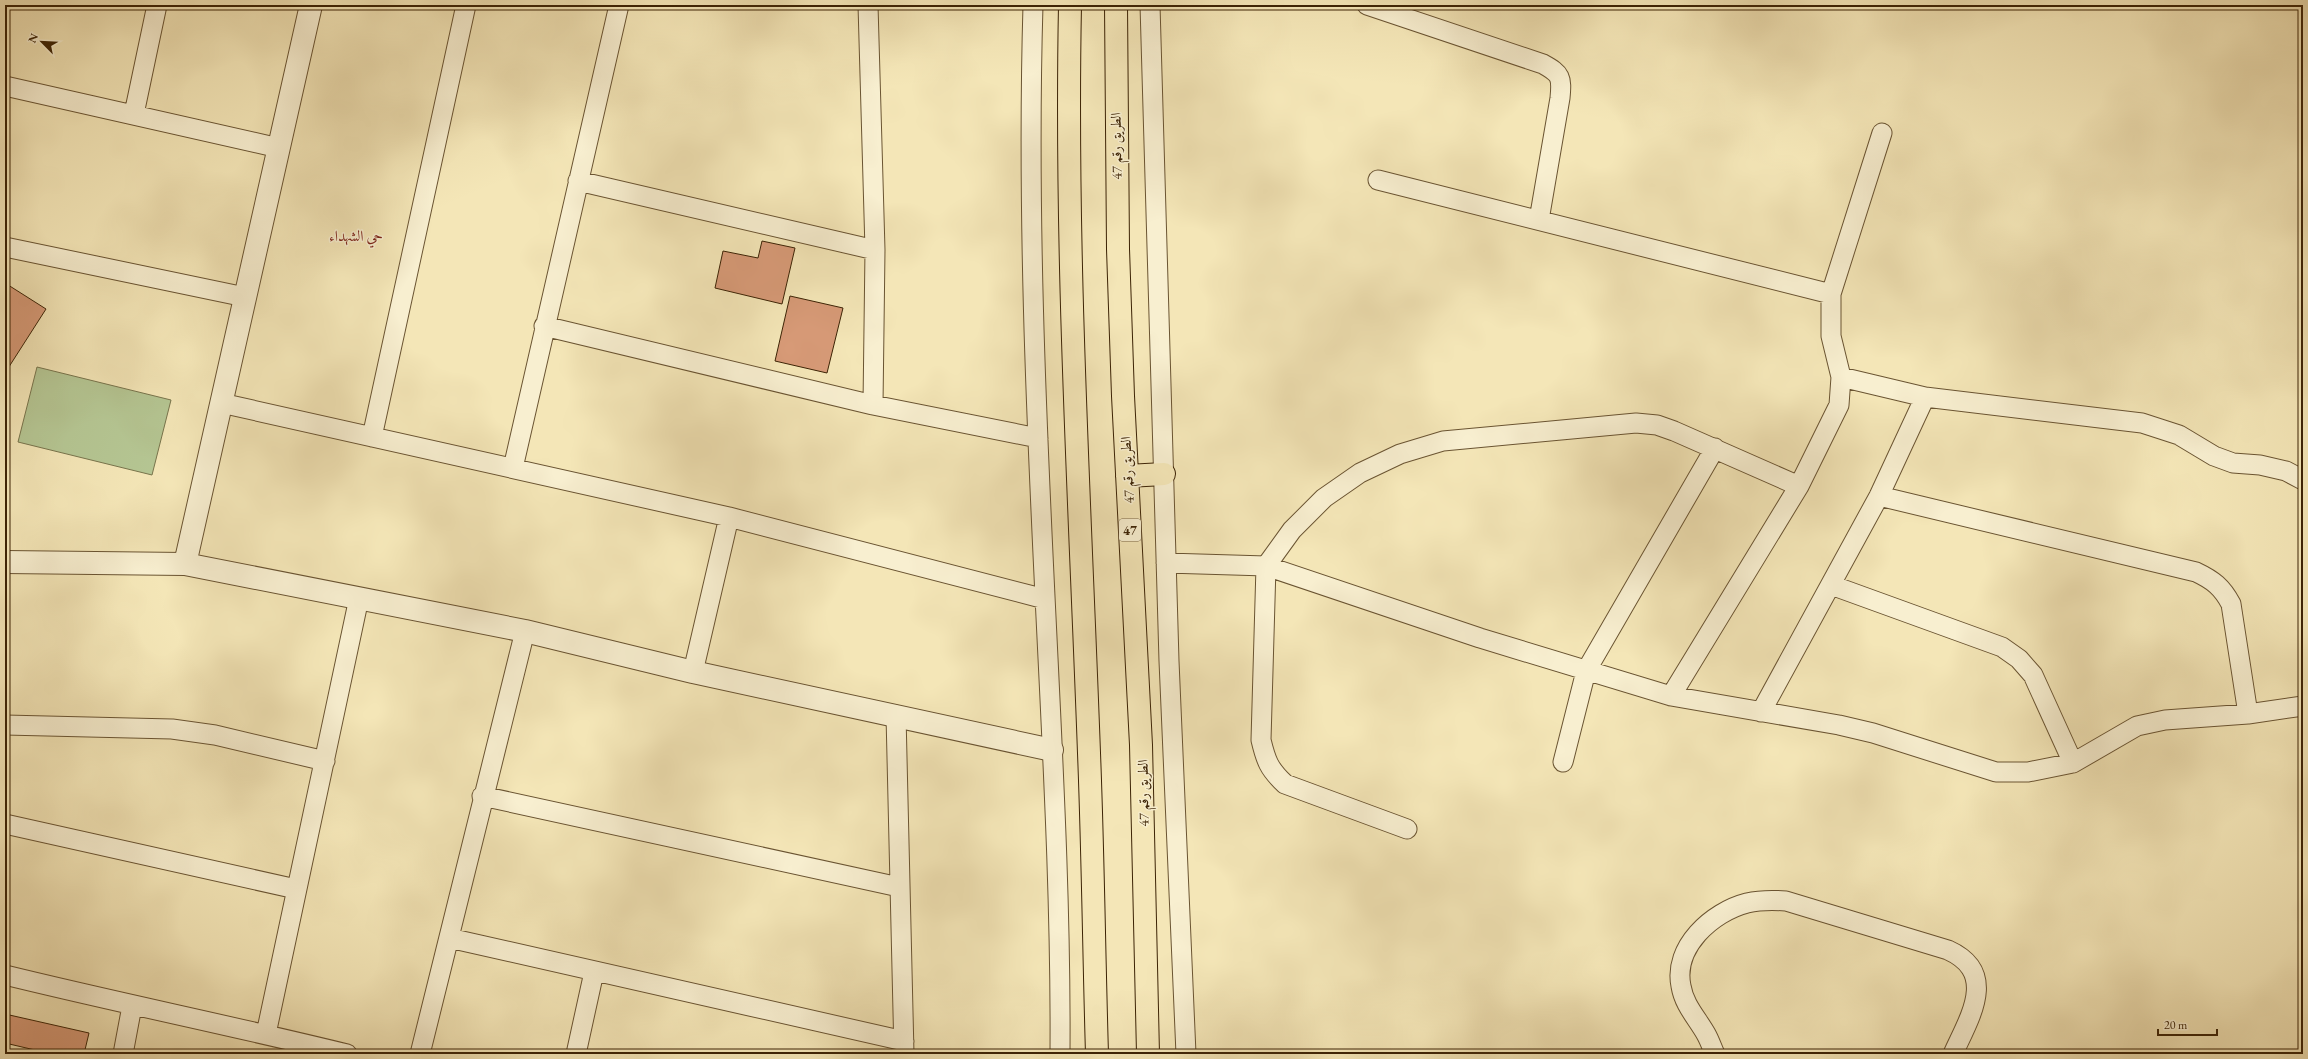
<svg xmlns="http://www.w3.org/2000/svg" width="2308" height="1059" font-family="'EB Garamond',Amiri,serif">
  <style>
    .green { fill: #b5c693; stroke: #78744c }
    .building { fill: #d79a77; stroke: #3c2305 }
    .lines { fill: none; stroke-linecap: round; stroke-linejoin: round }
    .minor-casing { stroke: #6a5432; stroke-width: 21 }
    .tertiary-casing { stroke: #6a5432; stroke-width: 24 }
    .trunk-casing { stroke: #3c2305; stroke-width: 24 }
    .minor { stroke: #f8efd0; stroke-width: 19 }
    .tertiary { stroke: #f8efd0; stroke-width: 22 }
    .trunk { stroke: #f4e6b7; stroke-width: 22 }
    .labels { text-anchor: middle; stroke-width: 3; stroke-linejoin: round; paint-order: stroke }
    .shield { fill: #f8efd0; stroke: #746042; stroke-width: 1 }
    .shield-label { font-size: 13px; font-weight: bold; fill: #3c2305 }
    .street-label { font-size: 14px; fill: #3c2305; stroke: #f8efd0 }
    .neighbourhood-label { font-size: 15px; fill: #7a1f14; stroke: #f8efd0 }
  </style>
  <rect width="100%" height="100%" fill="#f4e6b7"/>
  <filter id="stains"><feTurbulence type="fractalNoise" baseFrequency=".005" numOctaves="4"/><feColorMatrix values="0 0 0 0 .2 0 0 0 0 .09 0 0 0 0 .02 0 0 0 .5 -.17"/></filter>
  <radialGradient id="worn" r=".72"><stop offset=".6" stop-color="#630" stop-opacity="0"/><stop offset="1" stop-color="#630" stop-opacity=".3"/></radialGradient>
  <path class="green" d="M37 367 171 400 152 475 18 442Z"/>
  <path class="building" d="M762 241 795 248 782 304 715 288 723 251 758 258Z
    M5 283 46 309 5 373Z
    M790 296 843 308 827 373 775 361Z
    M5 1014 89 1033 84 1054H52L5 1043Z"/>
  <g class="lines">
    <defs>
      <path id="minor" d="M868 5 875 250 873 405
        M1033 5C1027 209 1036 413 1046 617 1053 762 1061 908 1060 1054
        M1150 5 1169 661 1186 1054
        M1367 5 1543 64C1561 74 1562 77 1560 98L1539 220
        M5 86 279 148
        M134 114 157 5
        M1378 180 1831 294
        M578 181 875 250
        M5 247 245 297
        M544 326 873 405 1038 438
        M1841 377 1925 397 2142 423 2179 435 2214 456 2233 463 2260 465 2286 471 2303 480
        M221 403 729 517 1045 599
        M372 437 466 5
        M513 468 619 5
        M1879 496 2196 572C2213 580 2222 587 2231 604L2248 714
        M1166 563 1266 566 1480 638 1671 696 1839 725 1873 733 1996 772H2028L2073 763 2137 726 2165 720 2248 714 2303 706
        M1831 585 2002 647 2019 659 2033 675 2073 763
        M693 672 729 517
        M1671 696 1799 486 1839 405 1841 377 1831 336V294L1882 133
        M1761 712 1879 496 1925 397
        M896 715 904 1054
        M5 725 172 729 215 735 325 761
        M1563 762 1586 671 1715 448
        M482 796 899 887
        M5 824 296 889
        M1407 829 1285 784C1269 769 1266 761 1261 740L1266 566 1292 530 1324 498 1360 473 1400 454 1443 441 1636 423 1657 425 1674 431 1799 486
        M449 938 904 1041
        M5 975C119 1003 233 1026 347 1054
        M266 1034 359 598
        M123 1054 132 1006
        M420 1054 525 631
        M576 1054 594 972
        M1715 1054C1712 1048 1710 1041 1706 1034 1697 1018 1684 1005 1681 986 1673 947 1712 912 1747 903 1760 900 1773 900 1786 901L1948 950C1999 973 1969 1018 1953 1054"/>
      <path id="tertiary" d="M5 562 185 564 525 631 693 672 1052 750
        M185 564 311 5"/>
      <path id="trunk" d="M1070 5C1065 255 1080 504 1089 753 1093 854 1094 954 1097 1054
        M1116 5 1118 249 1123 396 1141 745 1148 1054
        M1127 476 1164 474"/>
    </defs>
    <use href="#minor" class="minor-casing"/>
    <use href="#tertiary" class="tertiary-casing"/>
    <use href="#trunk" class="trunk-casing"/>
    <use href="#minor" class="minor"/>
    <use href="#tertiary" class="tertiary"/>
    <use href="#trunk" class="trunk"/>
  </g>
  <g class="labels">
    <rect class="shield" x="1119" y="519" width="22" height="22" rx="3"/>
    <g class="shield-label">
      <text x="1130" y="535">47</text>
    </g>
    <g class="street-label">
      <text transform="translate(1116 146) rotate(-91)" y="5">الطريق رقم 47</text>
      <text transform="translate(1127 470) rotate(-93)" y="5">الطريق رقم 47</text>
      <text transform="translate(1143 793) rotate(-91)" y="5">الطريق رقم 47</text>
    </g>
    <g class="neighbourhood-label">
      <text x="356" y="241">حي الشهداء</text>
    </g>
  </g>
  <rect width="2308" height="1059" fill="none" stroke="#f4e6b7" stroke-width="20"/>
  <rect x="6" y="6" width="2296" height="1047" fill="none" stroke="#3c2305" stroke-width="2"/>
  <rect x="10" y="10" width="2288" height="1039" fill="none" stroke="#3c2305"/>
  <g transform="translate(42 42) rotate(294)" stroke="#f8efd0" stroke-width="3" paint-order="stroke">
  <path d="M0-3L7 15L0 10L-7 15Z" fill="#3c2305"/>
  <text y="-6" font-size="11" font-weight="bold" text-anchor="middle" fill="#3c2305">N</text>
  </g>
  <path d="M2158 1029v6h59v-6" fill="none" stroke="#3c2305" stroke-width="2"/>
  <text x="2164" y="1029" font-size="12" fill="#3c2305" stroke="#f8efd0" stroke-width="3" paint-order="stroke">20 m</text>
  <rect width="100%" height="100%" filter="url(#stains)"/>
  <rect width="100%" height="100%" fill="url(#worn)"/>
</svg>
